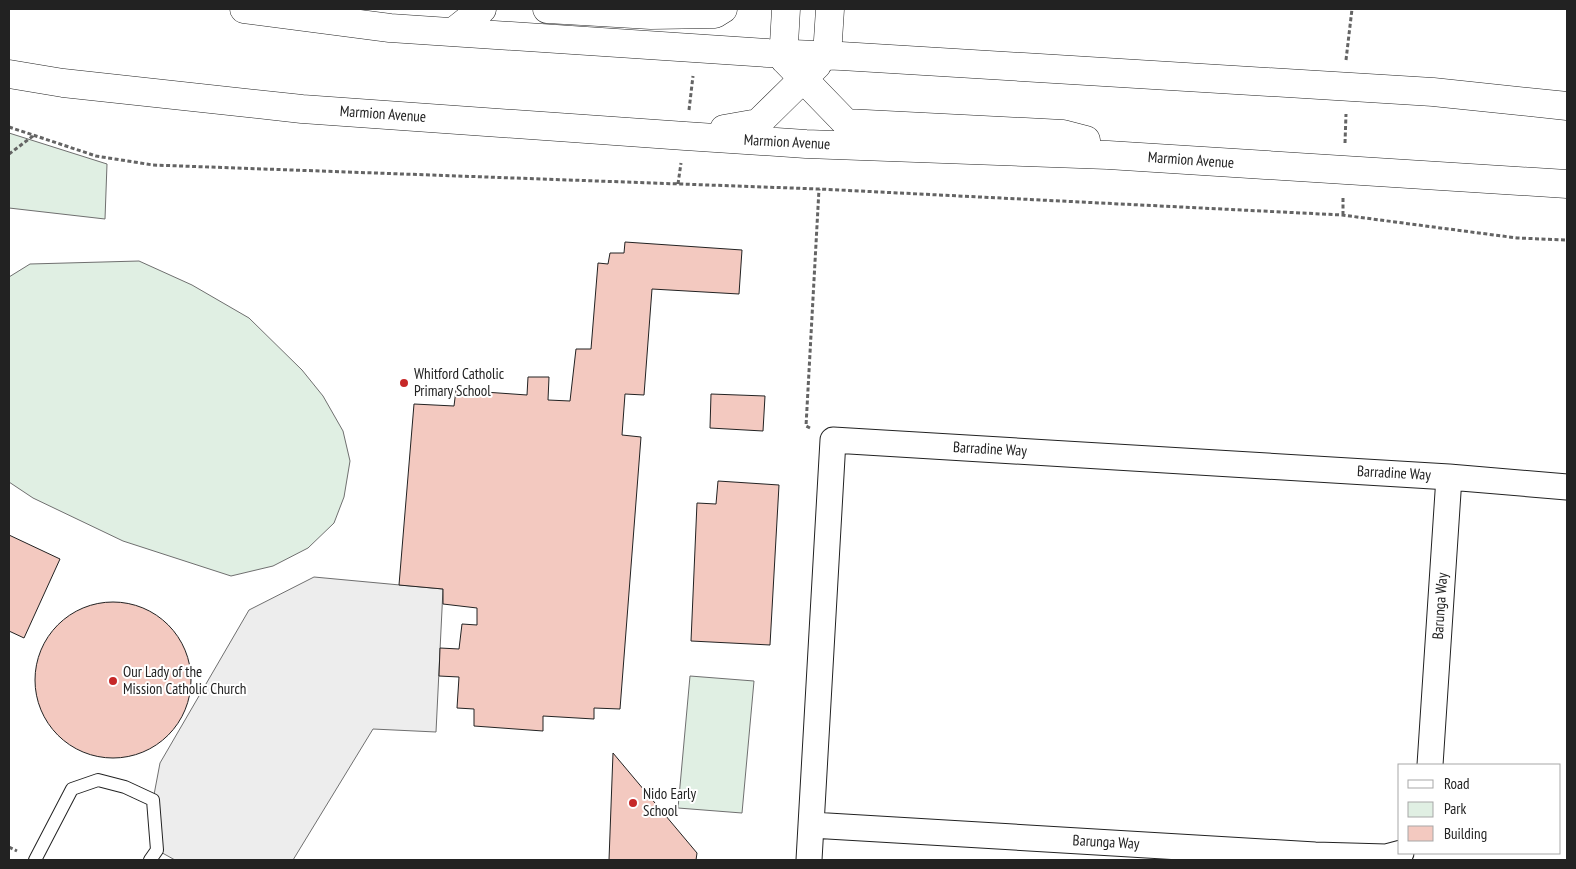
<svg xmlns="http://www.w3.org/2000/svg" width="1576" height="869" font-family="'PT Sans Narrow',sans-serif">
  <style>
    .green { fill: #e0efe3; stroke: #6f6f6f }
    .parking { fill: #ededed; stroke: #6f6f6f }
    .building { fill: #f3c9c0; stroke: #222 }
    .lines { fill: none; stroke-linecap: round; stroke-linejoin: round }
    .service-casing { stroke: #222; stroke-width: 14 }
    .minor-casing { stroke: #222; stroke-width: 27 }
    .tertiary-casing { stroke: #222; stroke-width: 29 }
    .trunk-casing { stroke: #222; stroke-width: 29 }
    .path { stroke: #646464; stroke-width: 3; stroke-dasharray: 4 2.5; stroke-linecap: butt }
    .service { stroke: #fff; stroke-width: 12 }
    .minor { stroke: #fff; stroke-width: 25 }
    .tertiary { stroke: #fff; stroke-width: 28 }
    .trunk { stroke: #fff; stroke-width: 28 }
    .poi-dot { fill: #c62828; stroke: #fff; stroke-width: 2 }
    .labels { text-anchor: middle; stroke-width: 4; stroke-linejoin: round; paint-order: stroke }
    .street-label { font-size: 15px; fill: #222; stroke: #fff }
    .poi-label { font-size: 15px; fill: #222; stroke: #fff; text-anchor: start }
  </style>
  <rect width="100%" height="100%" fill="#fff"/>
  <path class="green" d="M9 133 107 164 105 219 9 208Z
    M139 261 192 285 249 318 302 370 323 396 343 431 350 461 344 497 334 523 308 548 273 566 231 576 123 541 33 498 9 482V277L30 264Z
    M690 676 754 681 742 813 678 808Z"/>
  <path class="parking" d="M314 577 443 589 436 732 373 729 293 860H175L157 850 153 800 160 763 249 610Z"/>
  <path class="building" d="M625 242 742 250 739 294 652 289 644 395 625 394 622 435 641 437 620 709 594 708V719L543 716V731L474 726V709L457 708 459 677 439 676 440 648 459 649 462 624 477 625V608L443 604V589L399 585 414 404 454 406 456 390 527 395 528 377H549L548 400 570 401 576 349H591L598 263 608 264 610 253H624Z
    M711 394 765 396 763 431 710 428Z
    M718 481 779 485 770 645 691 641 697 503 716 504Z
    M9 535 60 559 24 638 9 631Z
    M35 680a78 78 0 1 1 156 0a78 78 0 1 1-156 0Z
    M613 753 697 853 696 860H609Z"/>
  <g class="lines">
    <defs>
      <path id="service" d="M35 860 72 789 98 780 125 787 153 800 157 850 150 860"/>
      <path id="minor" d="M1430 765 1449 477
        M811 825 1315 855 1386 857 1401 853
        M809 860 833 440 1449 477 1567 487"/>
      <path id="tertiary" d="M827 56 830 9
        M785 60 784 44 786 9"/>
      <path id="trunk" d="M244 9 390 28 768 53 841 56 1433 92 1567 106
        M547 9 651 15 715 14 723 9
        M453 32 482 9
        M785 60 846 123 1063 134 1086 140
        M9 74 63 83 302 109 685 136 806 144 1108 155 1567 184
        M724 129 758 123 817 65"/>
    </defs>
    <use href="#service" class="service-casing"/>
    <use href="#minor" class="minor-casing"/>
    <use href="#tertiary" class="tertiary-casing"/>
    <use href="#trunk" class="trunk-casing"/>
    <path class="path" d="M1346 60 1352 9
      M689 110 693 76
      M9 127 96 156 153 165 819 189 1342 215 1517 238 1567 240
      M1345 143 1346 114
      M9 154 33 136
      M678 184 681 163
      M1343 215V196
      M810 428 806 426 819 189
      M9 847 17 851"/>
    <use href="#service" class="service"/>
    <use href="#minor" class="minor"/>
    <use href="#tertiary" class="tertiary"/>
    <use href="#trunk" class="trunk"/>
  </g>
  <g class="poi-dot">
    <circle cx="404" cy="383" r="5"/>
    <circle cx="113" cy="681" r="5"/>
    <circle cx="633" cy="803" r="5"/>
  </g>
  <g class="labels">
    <g class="street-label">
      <text transform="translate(383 114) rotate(4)" y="5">Marmion Avenue</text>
      <text transform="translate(787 142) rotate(3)" y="5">Marmion Avenue</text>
      <text transform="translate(1191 160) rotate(4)" y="5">Marmion Avenue</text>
      <text transform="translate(990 449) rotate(3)" y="5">Barradine Way</text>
      <text transform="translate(1394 473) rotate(3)" y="5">Barradine Way</text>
      <text transform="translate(1440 606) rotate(-86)" y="5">Barunga Way</text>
      <text transform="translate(1106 842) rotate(3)" y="5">Barunga Way</text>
    </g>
    <g class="poi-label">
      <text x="414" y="379">Whitford Catholic<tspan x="414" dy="17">Primary School</tspan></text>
      <text x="123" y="677">Our Lady of the<tspan x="123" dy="17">Mission Catholic Church</tspan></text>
      <text x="643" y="799">Nido Early<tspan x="643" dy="17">School</tspan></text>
    </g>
  </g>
  <rect width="1576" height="869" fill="none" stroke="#222222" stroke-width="20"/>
  <rect x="1398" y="764" width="162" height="90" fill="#ffffff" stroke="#a7a7a7"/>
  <rect x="1408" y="780" width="25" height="8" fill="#ffffff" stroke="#a7a7a7"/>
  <text x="1444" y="789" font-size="15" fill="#222222">Road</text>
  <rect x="1408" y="802" width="25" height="15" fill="#e0efe3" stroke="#a7a7a7"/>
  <text x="1444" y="814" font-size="15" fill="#222222">Park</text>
  <rect x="1408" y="826" width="25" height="15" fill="#f3c9c0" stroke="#a7a7a7"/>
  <text x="1444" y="839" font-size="15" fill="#222222">Building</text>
</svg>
